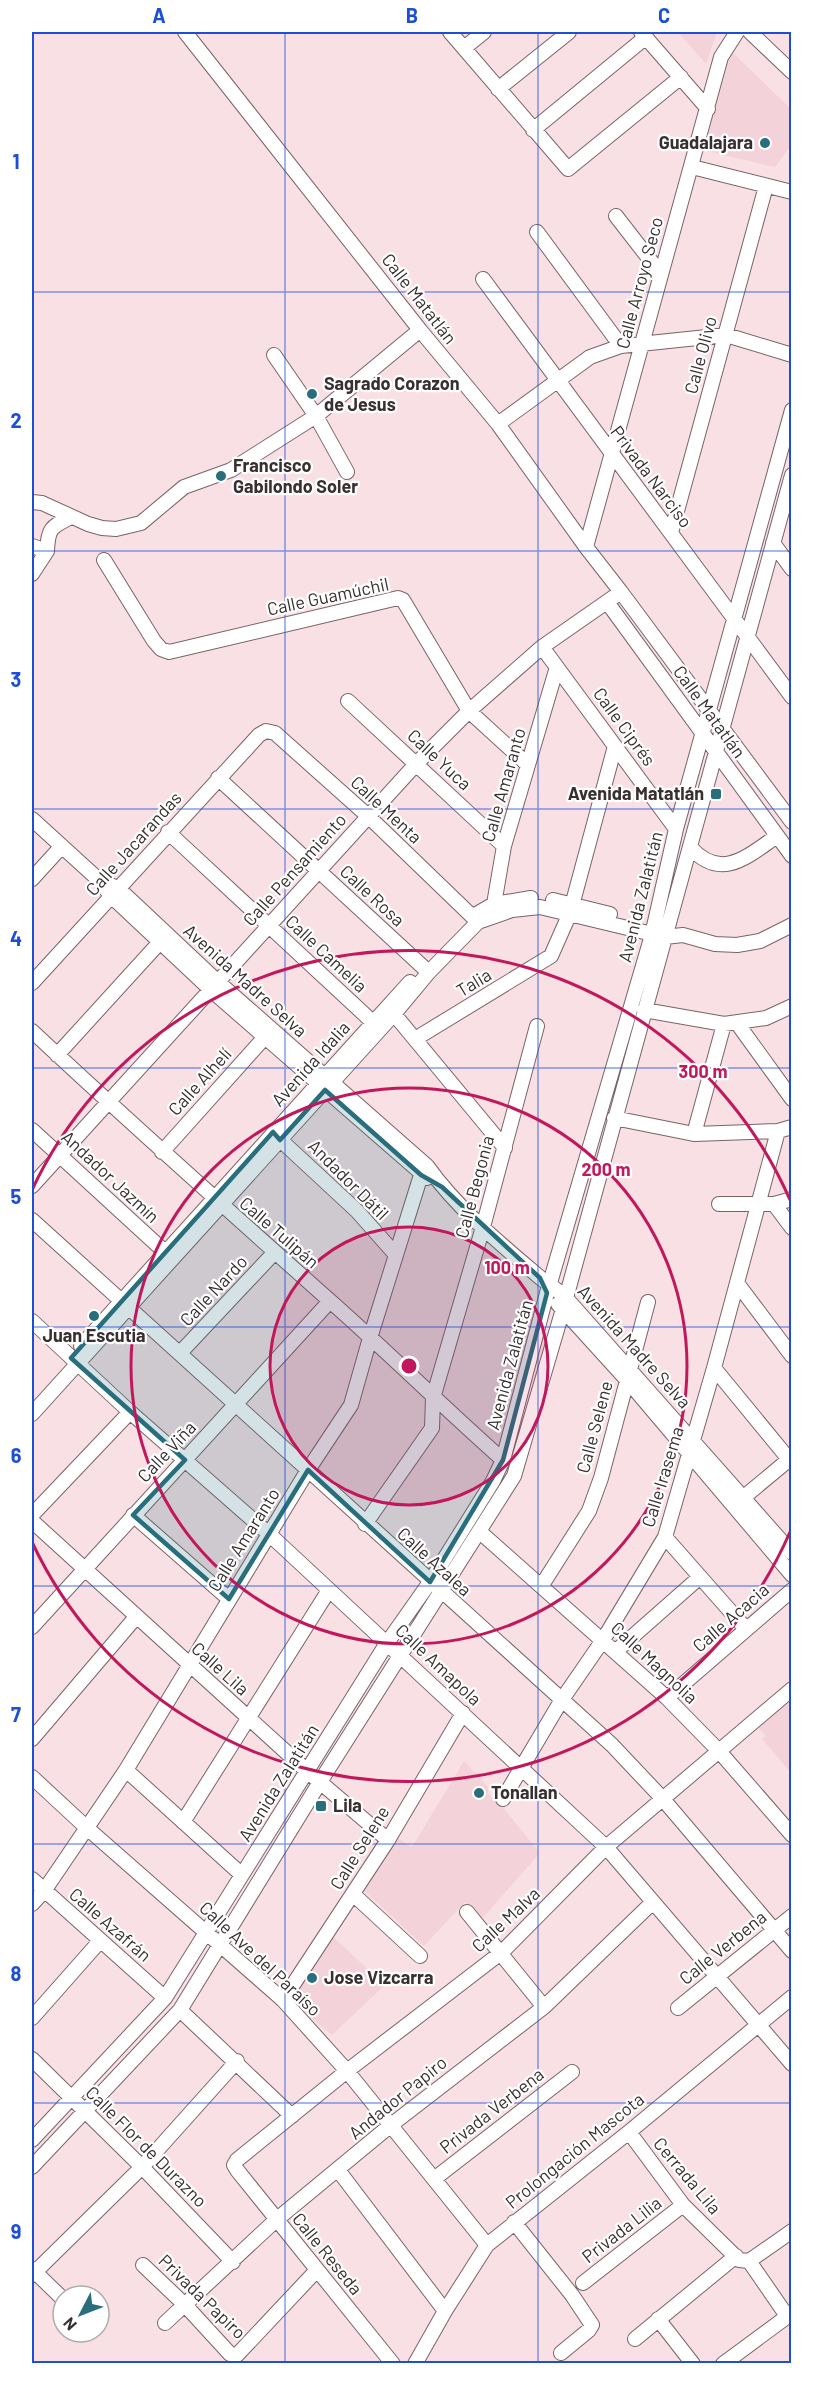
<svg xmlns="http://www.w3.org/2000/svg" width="823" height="2395" font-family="Barlow,sans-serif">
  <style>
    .built { fill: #f3d3d9 }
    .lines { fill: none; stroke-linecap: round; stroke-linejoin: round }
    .minor-casing { stroke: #796468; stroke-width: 16 }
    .minor { stroke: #fff; stroke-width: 14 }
    .marked { fill: #286e7c; fill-opacity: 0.2; stroke: #286e7c; stroke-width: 4.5; stroke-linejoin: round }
    .grid { fill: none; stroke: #1d4ed8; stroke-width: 1.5; stroke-opacity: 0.55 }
    .ring { fill: none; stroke: #c2185b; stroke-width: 3 }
    .poi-dot { fill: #286e7c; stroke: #fff; stroke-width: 2 }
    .labels { text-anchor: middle; stroke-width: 4.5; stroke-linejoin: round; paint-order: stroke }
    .poi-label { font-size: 18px; font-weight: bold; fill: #382f30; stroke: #fff; text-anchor: start }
    .street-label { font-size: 18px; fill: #382f30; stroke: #fff }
    .centre { fill: #c2185b; stroke: #fff; stroke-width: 3 }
    .ring-label { font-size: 18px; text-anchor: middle; font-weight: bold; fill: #c2185b; stroke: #fff; stroke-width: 4.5; stroke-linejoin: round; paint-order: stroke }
    .neatline { fill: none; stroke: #1d4ed8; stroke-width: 2 }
    .grid-label { font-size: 20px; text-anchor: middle; font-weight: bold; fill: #1d4ed8 }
  </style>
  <rect width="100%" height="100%" fill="#f8e0e4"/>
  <path class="built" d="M678 32H719L716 35 706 64Z
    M730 50 791 109V145L775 167 702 150Z
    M791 1698V1773L762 1739 766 1736 758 1727Z
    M464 1761 488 1787V1793L491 1797 496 1799 540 1853 481 1920 465 1902 424 1946 360 1887 394 1836 412 1847Z
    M331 1935 385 1985 332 2035 289 2000Z"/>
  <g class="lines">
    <defs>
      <path id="minor" d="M450 32 568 169 681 77
        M641 32 708 109
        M750 32 792 72
        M464 48 484 32
        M498 89 569 32
        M533 130 646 37
        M692 167 792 192
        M616 216 661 274
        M537 232 621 346
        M483 279 792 697
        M274 355 316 416 347 472
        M498 424 590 357 621 346 726 335 792 355
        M32 502 42 503 88 524 102 528 116 529 141 523 184 487 231 470 316 416 420 330
        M671 533 766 186
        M773 543 792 569
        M32 546 47 551 32 574
        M586 547 721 57 737 32
        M47 551C48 528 51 527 71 517
        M104 560 154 641 161 649 169 652 398 598 403 600 469 711 528 765
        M621 592 792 822
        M607 602 792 856
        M542 647 676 829
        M348 701 504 846
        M218 778 423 967
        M32 819 100 881 111 896 211 990 427 1178
        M168 832 378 1027
        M690 847C721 882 748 856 777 836
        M32 879 62 846
        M100 881 118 888 218 982 427 1166C457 1208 498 1242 537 1275 546 1283 557 1289 566 1298L792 1553
        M553 900 610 914
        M493 910 504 846 557 667
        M473 916 494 904 531 898
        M32 983 259 735 266 731 275 733 368 816 478 922
        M644 1010 724 1024 766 1018 792 1006
        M394 1014 505 1148
        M737 1023 792 1099
        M32 1031C129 1122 229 1211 329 1300 388 1352 444 1408 503 1460
        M415 1039 551 956 570 913 615 746
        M57 1055 160 942
        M614 1118 694 1134 778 1131 792 1127
        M32 1130 165 1252
        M274 1134 357 1211 396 1255
        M694 1134 724 1024
        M162 1152 265 1037
        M32 1186 416 764 469 711 542 647 621 592 586 547 498 424 420 330 185 32
        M719 1204H774L792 1199
        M774 1204 792 1228
        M32 1220 612 1745 662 1798 792 1951
        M737 1283 792 1356
        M558 1304 627 1380 792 1575
        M32 1321 130 1412 269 1534 606 1847 792 2064
        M81 1346 410 982
        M180 1353 274 1253
        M714 1368 792 1463
        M32 1414 394 1014 429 972 478 922 512 910 540 907 665 937 683 935 715 944 737 945 760 941 792 925
        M738 1502 792 1457
        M32 1515 130 1412
        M133 1515 229 1599
        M32 1521 307 1771 388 1840
        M365 1524 432 1428 433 1398 483 1227 537 1026
        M480 1532 667 1698 718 1750 792 1835
        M665 1537 746 1629
        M542 1585 589 1511 601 1478 648 1302
        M32 1627 330 1301
        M616 1651 700 1577
        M667 1698 792 1590
        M32 1739 136 1617
        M126 1770 242 1875
        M32 1777 87 1828 283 2000 347 2071 487 2245
        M503 1799 561 1701 603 1640 665 1537 714 1368 778 1131
        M183 1822 329 1590
        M32 1879 165 1998
        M353 1894 420 1956
        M32 1904 44 1891 126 1770 308 1470 351 1405 370 1338 421 1175 427 1166
        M467 1912 544 2007
        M283 2000 388 1840 463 1713
        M678 2008 792 1916
        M180 2010 292 2116
        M32 2018 100 1941
        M32 2059 142 2167 233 2262
        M629 2132 683 2205 739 2260 749 2261 787 2316
        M32 2140 165 1998 387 1643 430 1582 493 1481 503 1460 547 1293 652 935 676 829 792 410
        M32 2167 180 2010 320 1782 514 1476 563 1309 792 475
        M338 2170 445 2311
        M434 2179 572 2072
        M514 2222 572 2295 592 2325 589 2330 561 2353
        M749 2261 792 2231
        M143 2265 185 2305 230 2354 237 2355 317 2270
        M32 2269 63 2299
        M32 2275 142 2167 237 2061
        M583 2283 683 2205
        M658 2319 693 2364
        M165 2323 276 2220 391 2125 544 2007 653 1902
        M635 2339 736 2256
        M393 2364 237 2170 234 2165 237 2160 347 2071 502 1952 606 1847 792 1689
        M415 2364 445 2311 487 2245 629 2132 792 1997
        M723 2364 792 2313"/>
    </defs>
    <use href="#minor" class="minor-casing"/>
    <use href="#minor" class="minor"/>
  </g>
  <path class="marked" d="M325 1090 421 1175 442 1187 540 1278 547 1293 503 1460 430 1582 308 1470 229 1599 133 1515 185 1460 71 1358 273 1132 280 1140Z"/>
  <path class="grid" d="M285 32V2364M538 32V2364M32 292H792M32 551H792M32 809H792M32 1068H792M32 1327H792M32 1586H792M32 1844H792M32 2103H792"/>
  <circle cx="409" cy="1366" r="139" fill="#c2185b" fill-opacity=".12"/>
  <g class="ring">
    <circle cx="409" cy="1366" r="139"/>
    <circle cx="409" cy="1366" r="278"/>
    <path d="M790 1532A416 416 0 0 1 32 1542M32 1190A416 416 0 0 1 790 1200"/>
  </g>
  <g class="poi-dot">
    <circle cx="765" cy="143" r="6"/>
    <circle cx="312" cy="394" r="6"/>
    <circle cx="221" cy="476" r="6"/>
    <rect x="710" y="788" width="12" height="12" rx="3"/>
    <circle cx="94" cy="1316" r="6"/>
    <circle cx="479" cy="1793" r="6"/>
    <rect x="315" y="1800" width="12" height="12" rx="3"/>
    <circle cx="312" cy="1978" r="6"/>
  </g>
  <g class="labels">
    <g class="poi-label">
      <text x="753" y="149" text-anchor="end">Guadalajara</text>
      <text x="324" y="390">Sagrado Corazon<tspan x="324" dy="21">de Jesus</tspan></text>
      <text x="233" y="472">Francisco<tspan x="233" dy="21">Gabilondo Soler</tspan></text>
      <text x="704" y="800" text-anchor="end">Avenida Matatlán</text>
      <text x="94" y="1342" text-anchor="middle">Juan Escutia</text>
      <text x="491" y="1799">Tonallan</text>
      <text x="333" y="1812">Lila</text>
      <text x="324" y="1984">Jose Vizcarra</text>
    </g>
    <g class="street-label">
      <text transform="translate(640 283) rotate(-75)" y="6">Calle Arroyo Seco</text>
      <text transform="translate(419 299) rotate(52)" y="6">Calle Matatlán</text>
      <text transform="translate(701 355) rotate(-75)" y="6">Calle Olivo</text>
      <text transform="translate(651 477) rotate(53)" y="6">Privada Narciso</text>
      <text transform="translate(328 597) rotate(-12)" y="6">Calle Guamúchil</text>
      <text transform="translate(709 712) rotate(54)" y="6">Calle Matatlán</text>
      <text transform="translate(624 727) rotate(54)" y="6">Calle Ciprés</text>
      <text transform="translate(439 760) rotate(43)" y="6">Calle Yuca</text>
      <text transform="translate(504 785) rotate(-74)" y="6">Calle Amaranto</text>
      <text transform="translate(386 810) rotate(43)" y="6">Calle Menta</text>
      <text transform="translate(134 844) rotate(-48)" y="6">Calle Jacarandas</text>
      <text transform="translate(295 870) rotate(-48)" y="6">Calle Pensamiento</text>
      <text transform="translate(372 896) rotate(43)" y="6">Calle Rosa</text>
      <text transform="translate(641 897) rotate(-76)" y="6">Avenida Zalatitán</text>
      <text transform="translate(326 954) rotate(43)" y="6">Calle Camelia</text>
      <text transform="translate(245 981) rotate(42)" y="6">Avenida Madre Selva</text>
      <text transform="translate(474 983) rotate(-31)" y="6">Talia</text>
      <text transform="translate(311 1064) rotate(-48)" y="6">Avenida Idalia</text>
      <text transform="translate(200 1082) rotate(-48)" y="6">Calle Alhelí</text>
      <text transform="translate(110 1177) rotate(43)" y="6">Andador Jazmín</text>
      <text transform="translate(348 1180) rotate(45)" y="6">Andador Dátil</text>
      <text transform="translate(475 1187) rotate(-75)" y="6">Calle Begonia</text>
      <text transform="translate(279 1233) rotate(41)" y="6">Calle Tulipán</text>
      <text transform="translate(214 1291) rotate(-47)" y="6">Calle Nardo</text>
      <text transform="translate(634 1347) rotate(48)" y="6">Avenida Madre Selva</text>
      <text transform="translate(510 1365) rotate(-75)" y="6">Avenida Zalatitán</text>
      <text transform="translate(595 1427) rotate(-75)" y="6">Calle Selene</text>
      <text transform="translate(167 1452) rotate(-47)" y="6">Calle Viña</text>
      <text transform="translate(663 1477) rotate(-73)" y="6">Calle Irasema</text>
      <text transform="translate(244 1540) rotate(-58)" y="6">Calle Amaranto</text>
      <text transform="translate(434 1562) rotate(42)" y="6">Calle Azalea</text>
      <text transform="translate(731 1618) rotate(-41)" y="6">Calle Acacia</text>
      <text transform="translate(654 1663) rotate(43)" y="6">Calle Magnolia</text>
      <text transform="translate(438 1665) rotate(43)" y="6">Calle Amapola</text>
      <text transform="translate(220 1669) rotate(42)" y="6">Calle Lila</text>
      <text transform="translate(279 1783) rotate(-58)" y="6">Avenida Zalatitán</text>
      <text transform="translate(360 1848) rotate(-58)" y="6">Calle Selene</text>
      <text transform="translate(506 1920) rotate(-43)" y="6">Calle Malva</text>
      <text transform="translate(110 1925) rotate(41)" y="6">Calle Azafrán</text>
      <text transform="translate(723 1948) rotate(-39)" y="6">Calle Verbena</text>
      <text transform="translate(260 1959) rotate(43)" y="6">Calle Ave del Paraíso</text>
      <text transform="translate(398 2098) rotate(-39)" y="6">Andador Papiro</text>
      <text transform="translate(492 2111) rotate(-38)" y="6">Privada Verbena</text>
      <text transform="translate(146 2147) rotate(45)" y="6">Calle Flor de Durazno</text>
      <text transform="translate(575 2151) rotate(-39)" y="6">Prolongación Mascota</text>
      <text transform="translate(687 2176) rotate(50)" y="6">Cerrada Lila</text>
      <text transform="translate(622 2230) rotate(-38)" y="6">Privada Lilia</text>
      <text transform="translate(327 2254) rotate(51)" y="6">Calle Reseda</text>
      <text transform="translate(202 2297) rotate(44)" y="6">Privada Papiro</text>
    </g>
  </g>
  <circle cx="409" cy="1366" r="9" class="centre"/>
  <g class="ring-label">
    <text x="703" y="1078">300 m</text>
    <text x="606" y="1176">200 m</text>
    <text x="507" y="1274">100 m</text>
  </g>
  <rect width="823" height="2395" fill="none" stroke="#ffffff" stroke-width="66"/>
  <g transform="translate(81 2314) rotate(228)"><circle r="28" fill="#ffffff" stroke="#afacac" stroke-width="1.5"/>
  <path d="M0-4.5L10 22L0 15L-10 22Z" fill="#286e7c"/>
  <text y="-9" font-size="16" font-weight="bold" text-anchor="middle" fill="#382f30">N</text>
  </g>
  <rect x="33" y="33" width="757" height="2329" class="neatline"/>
  <g class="grid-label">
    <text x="159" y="23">A</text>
    <text x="412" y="23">B</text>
    <text x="664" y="23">C</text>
    <text x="16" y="169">1</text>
    <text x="16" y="428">2</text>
    <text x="16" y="687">3</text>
    <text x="16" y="946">4</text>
    <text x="16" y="1204">5</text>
    <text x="16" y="1463">6</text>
    <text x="16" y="1722">7</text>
    <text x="16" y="1981">8</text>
    <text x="16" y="2239">9</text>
  </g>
</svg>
